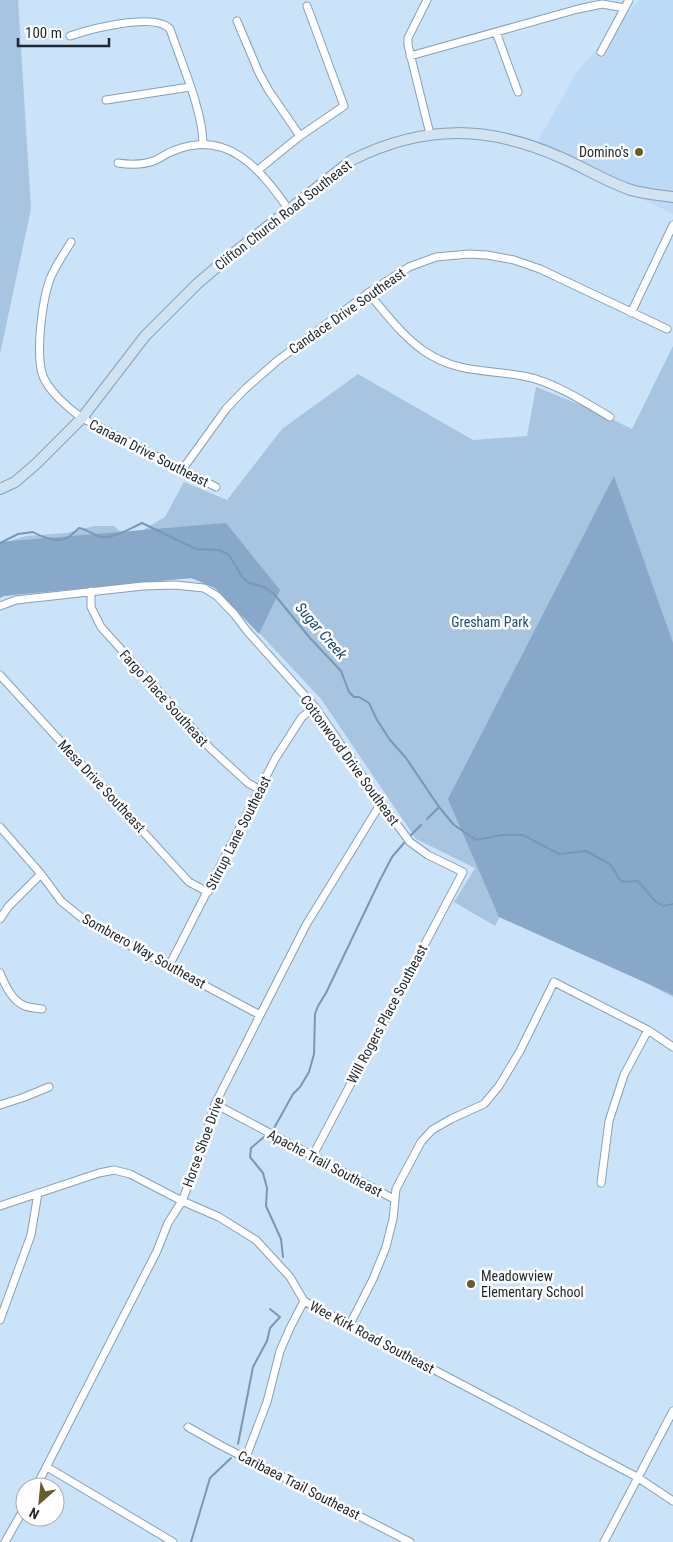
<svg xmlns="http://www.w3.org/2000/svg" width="673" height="1542" font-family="'Roboto Condensed',sans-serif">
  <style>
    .built { fill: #bcd9f5 }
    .green { fill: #a7c4e1 }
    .forest { fill: #87a8c8 }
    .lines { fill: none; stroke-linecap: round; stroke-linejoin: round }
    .stream { stroke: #7798b7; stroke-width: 2 }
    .street-casing { stroke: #899fb4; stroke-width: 9 }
    .secondary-casing { stroke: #899fb4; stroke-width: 12 }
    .street { stroke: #fff; stroke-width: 7 }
    .secondary { stroke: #d1e2f3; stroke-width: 10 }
    .poi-dot { fill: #685d2a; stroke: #fff; stroke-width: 2 }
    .labels { text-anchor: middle; stroke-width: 5; stroke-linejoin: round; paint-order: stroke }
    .poi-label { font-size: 14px; fill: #1e272f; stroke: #fff; text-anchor: end }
    .street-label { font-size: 14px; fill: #1e272f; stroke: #fff }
    .park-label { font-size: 14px; fill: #1a4c77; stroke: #fff }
    .water-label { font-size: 15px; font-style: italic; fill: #174a74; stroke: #fff }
  </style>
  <rect width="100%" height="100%" fill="#cbe3f9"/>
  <path class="built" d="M639 0H673V214L535 146 577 72Z"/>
  <path class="green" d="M0 0H18L31 209 0 354Z
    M673 346V997L533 923 540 841 495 926 454 902 475 868 416 839 321 699 221 592 197 578 83 583 0 544 26 536 66 533 94 526H114L118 530 137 535 143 530 165 517 184 482 227 500 282 429 358 374 473 440 527 436 536 387 593 410 632 429Z"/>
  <path class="forest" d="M614 476 673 643V995L499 917 448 799Z
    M226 523 280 590 259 634 215 588 191 578 4 596 0 598V542Z"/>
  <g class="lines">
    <path class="stream" d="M0 543 18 534 33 532C41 537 58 543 67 538 71 536 75 531 79 528 87 529 93 535 101 537 113 539 131 528 142 523L196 549 219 550 229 555 243 578 249 583 264 587 274 594 310 638 341 671 349 692 354 697H359L369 703 377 720 390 740 406 758 439 807 454 825 476 840 501 835H523L559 854 586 851 610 864 620 880 624 882 638 881 655 901 663 906 673 904
      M427 819 439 807
      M411 835 421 825
      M273 1130 293 1094 300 1087 309 1072 314 1054 315 1014 318 1006 326 993 380 880 392 857 404 843
      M264 1137 251 1148 250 1157 263 1173 267 1188 266 1206 281 1239 283 1257
      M238 1444 253 1367 267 1341 270 1328 280 1317 270 1309
      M191 1542 210 1478 231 1458"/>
    <defs>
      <path id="street" d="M427 0 408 38V45L430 134
        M237 21 259 73 269 91 300 136
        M496 32 518 92
        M70 36C90 29 155 12 170 29 181 62 203 111 203 144
        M601 52 629 0
        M410 56 578 9 602 4 625 8
        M106 100 190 87
        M118 163C131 165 144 165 156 160 162 157 167 153 173 151 228 128 261 170 289 210
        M258 170 300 136 344 106 307 6
        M71 242C64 254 55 266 50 279 42 301 36 350 42 373 46 389 69 409 82 418L216 487
        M368 293C386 313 402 336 424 351 458 374 486 369 523 376 552 381 585 402 610 417
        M631 313 673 225
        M182 470 226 409 245 389 277 361 368 293 409 267 436 257 469 254 487 255 514 260 540 269 667 329
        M91 591V607L101 627 211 749 248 783 260 790
        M0 606 16 600 143 586 175 585 204 588 217 596 235 615 247 631 315 707 381 803 410 842 428 855 463 872 312 1157
        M0 675 189 882 208 892
        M0 827 41 874 61 901 88 923 260 1015
        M0 919 8 907 41 874
        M169 966 275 759 302 717 315 707
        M0 973C5 985 12 1001 25 1006 30 1008 36 1008 42 1009
        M215 1104 394 1199
        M0 1105 22 1098 49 1087
        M601 1183 609 1121 624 1075 648 1030
        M0 1206 99 1173 114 1170 130 1174 182 1201 219 1217 256 1240 290 1277 304 1301 637 1477 673 1501
        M0 1320 31 1235 38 1193
        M349 1326 373 1279 386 1247 393 1219 396 1189 421 1142 432 1130 451 1119 484 1104 499 1086 520 1051 554 982 648 1030 673 1047
        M188 1427 220 1445 410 1542
        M246 1457 267 1402 280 1351 290 1328 304 1301
        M47 1467 173 1542
        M36 1487 157 1251 168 1223 182 1201 199 1158 215 1104 306 925 381 803
        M5 1542 25 1507
        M604 1542 673 1411"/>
      <path id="secondary" d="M0 489 15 482 36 464 82 418 145 336 197 284 225 260 352 160C424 124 489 125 562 158 585 168 607 182 631 190 645 194 659 195 673 197"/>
    </defs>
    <use href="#street" class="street-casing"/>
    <use href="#secondary" class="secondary-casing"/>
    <use href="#street" class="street"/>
    <use href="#secondary" class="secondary"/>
  </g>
  <g class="poi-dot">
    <circle cx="639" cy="152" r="5"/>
    <circle cx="471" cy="1284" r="5"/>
  </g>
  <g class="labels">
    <g class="poi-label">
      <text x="629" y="157">Domino's</text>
      <text x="481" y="1281" text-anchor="start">Meadowview<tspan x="481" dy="16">Elementary School</tspan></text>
    </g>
    <g class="street-label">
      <text transform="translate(283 215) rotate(-38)" y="5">Clifton Church Road Southeast</text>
      <text transform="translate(347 311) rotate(-35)" y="5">Candace Drive Southeast</text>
      <text transform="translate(149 453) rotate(27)" y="5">Canaan Drive Southeast</text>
      <text transform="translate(164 698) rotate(48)" y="5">Fargo Place Southeast</text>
      <text transform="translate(350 760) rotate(54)" y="5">Cottonwood Drive Southeast</text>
      <text transform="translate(102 786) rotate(47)" y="5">Mesa Drive Southeast</text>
      <text transform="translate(238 833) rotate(-63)" y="5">Stirrup Lane Southeast</text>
      <text transform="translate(144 951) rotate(29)" y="5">Sombrero Way Southeast</text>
      <text transform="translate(387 1014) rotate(-62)" y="5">Will Rogers Place Southeast</text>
      <text transform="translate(203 1142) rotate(-70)" y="5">Horse Shoe Drive</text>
      <text transform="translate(325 1163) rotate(28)" y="5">Apache Trail Southeast</text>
      <text transform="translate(372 1337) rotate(28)" y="5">Wee Kirk Road Southeast</text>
      <text transform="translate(299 1485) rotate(27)" y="5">Caribaea Trail Southeast</text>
    </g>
    <g class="park-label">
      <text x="490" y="627">Gresham Park</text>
    </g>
    <g class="water-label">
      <text transform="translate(321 631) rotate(49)" y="5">Sugar Creek</text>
    </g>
  </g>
  <g transform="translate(40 1502) rotate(207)"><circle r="24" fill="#ffffff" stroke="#a5a9ac"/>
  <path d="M0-4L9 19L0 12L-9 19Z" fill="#685d2a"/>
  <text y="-8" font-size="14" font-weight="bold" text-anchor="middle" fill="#1e272f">N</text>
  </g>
  <path d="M18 38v8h91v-8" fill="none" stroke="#1e272f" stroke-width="2.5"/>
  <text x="25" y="38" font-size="15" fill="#1e272f" stroke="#ffffff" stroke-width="4" paint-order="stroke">100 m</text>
</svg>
